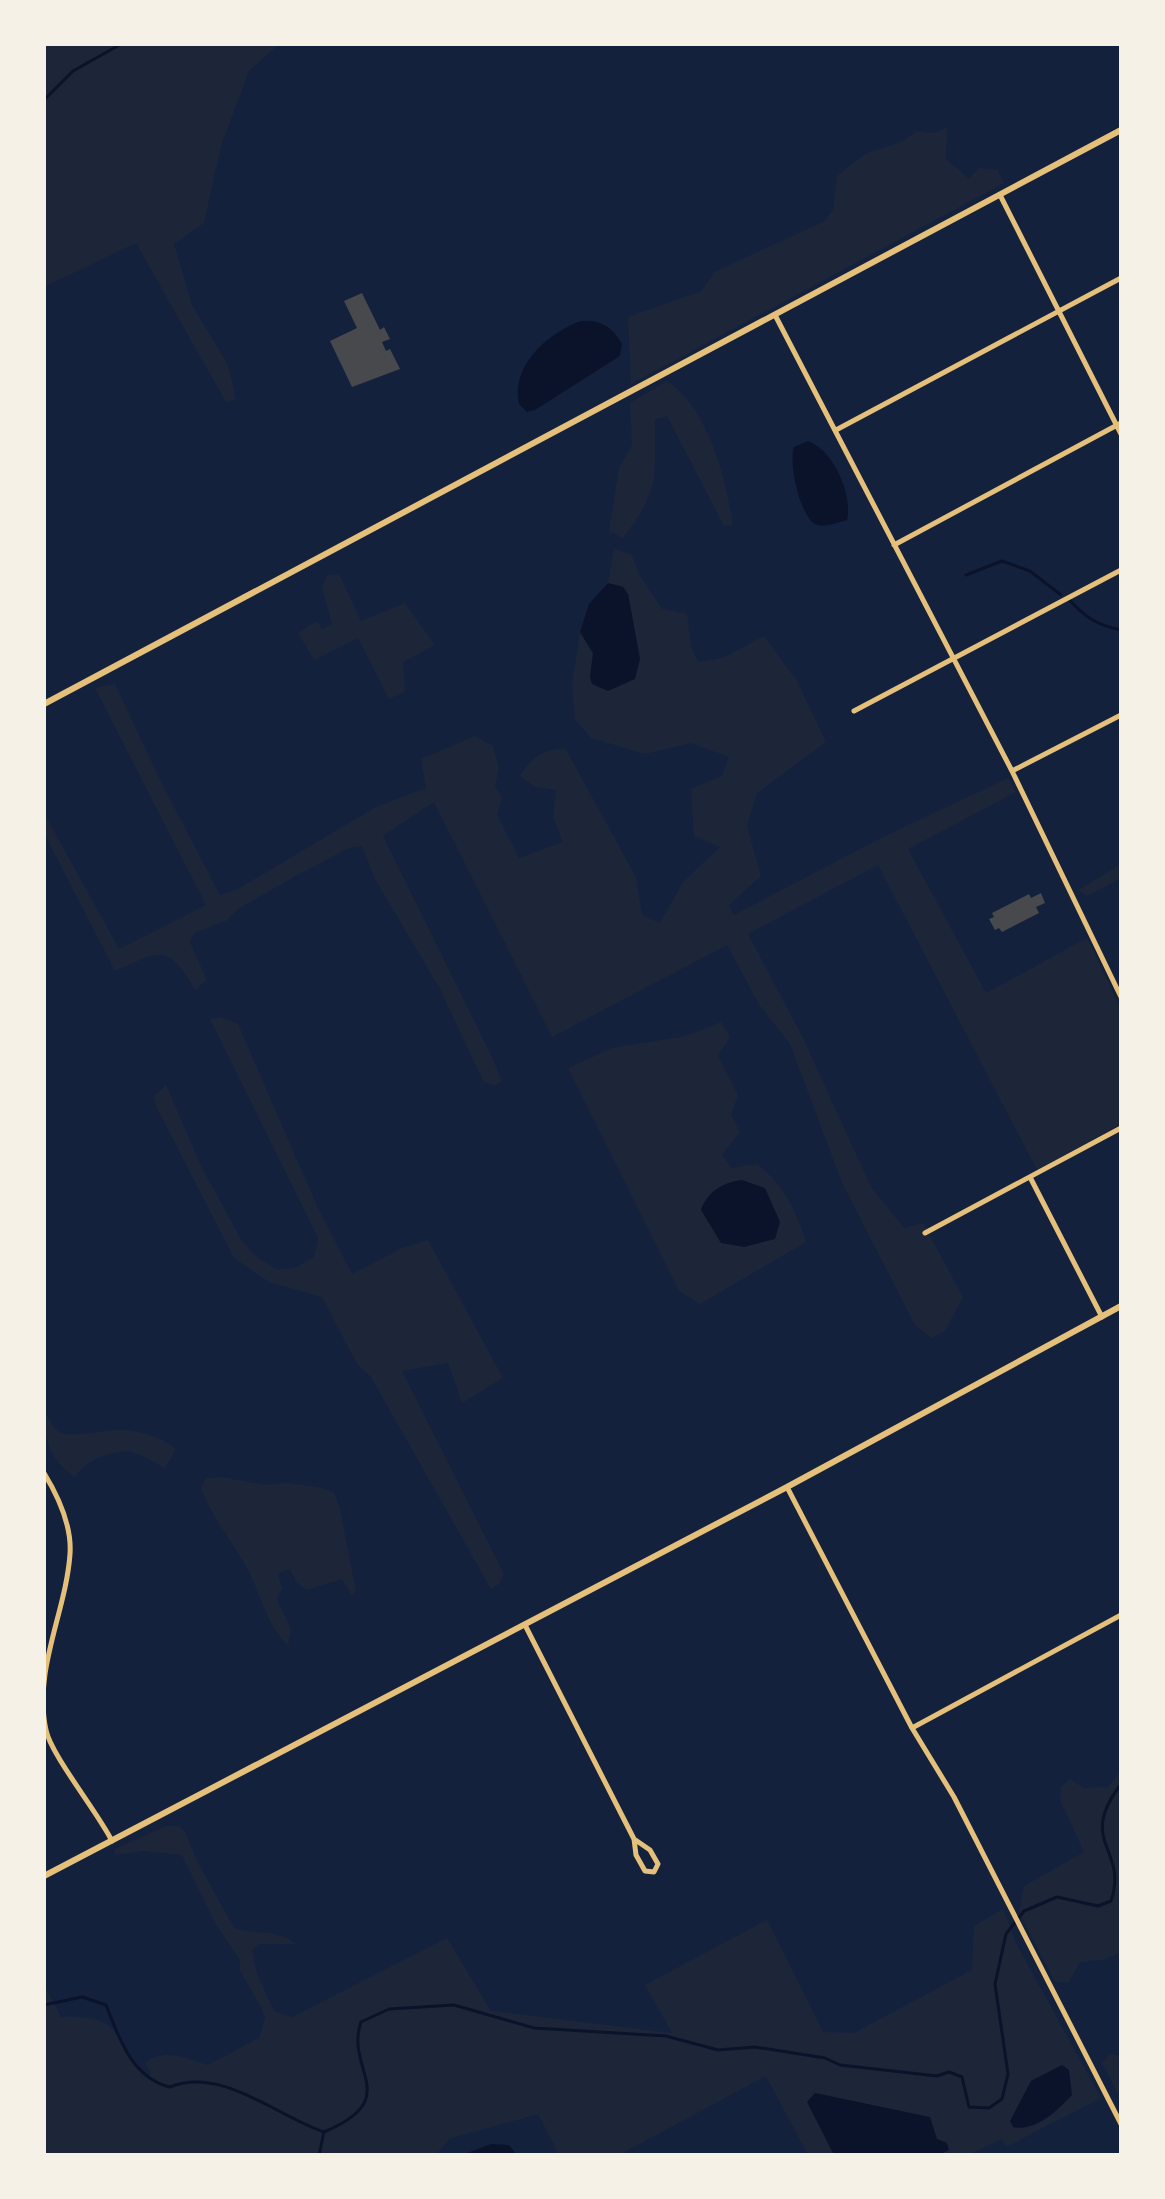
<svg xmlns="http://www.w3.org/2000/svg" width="1165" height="2199" font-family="'Public Sans',sans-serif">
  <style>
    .green { fill: #1d2539 }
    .water { fill: #0b132b }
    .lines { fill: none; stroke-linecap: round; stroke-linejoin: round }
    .stream { stroke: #0b132b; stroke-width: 3 }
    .building { fill: #48494c }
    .minor { stroke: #e5c07b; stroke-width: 5 }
    .tertiary { stroke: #e5c07b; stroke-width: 6 }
  </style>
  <rect width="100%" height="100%" fill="#14213d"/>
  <path class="green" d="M44 44H279L249 71 221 146 204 223 174 244 192 305 228 365 236 400 226 402 136 243 44 287Z
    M947 127 946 159 969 179 979 168 998 170 1004 183 631 384 628 317 702 291 714 272 823 222 833 210 837 176C848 167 862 154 876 150 894 145 902 143 917 131L935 133Z
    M667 381C708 408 726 478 733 525L724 526 667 416 655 419C655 477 660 490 623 538L609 531 619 468 632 445 630 403Z
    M614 548 632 555 639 574 662 609 687 614 691 646 698 662 723 658 764 636 797 681 826 742 757 793 747 826 761 876 729 905 734 915 881 838 1008 778 1016 792 908 849 986 993 1087 938 1121 1009V1124L1037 1170 878 865 748 934 803 1038 871 1187 904 1228 923 1223 963 1297 945 1331 931 1338 915 1325 842 1183 790 1044 760 1006 727 945 552 1037 434 802 383 836 492 1057 502 1081 494 1086 483 1081 440 989 375 879 362 846 349 848 294 877 238 909 226 921 194 933 190 942 207 980 195 990C167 943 162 950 115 971L44 833V813L119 949 206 905 95 688 115 684 161 782 220 895 238 889 376 807 426 788 421 759 475 736 493 746 499 768 495 786 502 798 497 815 519 858 563 842 553 817 556 790 535 787 520 776C531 757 543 750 565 748L636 877 642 915 660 923 683 882 720 847 694 836 691 789 722 776 729 757 691 743 645 754 591 738 575 719 572 686 580 632 593 653 590 677 640 659 628 594 623 587 608 583Z
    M339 574 361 621 405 603 435 645 403 662 405 691 389 699 358 638 314 660 298 633 317 621 322 629 332 624 322 588 327 575Z
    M1121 864V878L1087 896 1078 890Z
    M221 1017 238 1024 318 1208 352 1274 402 1248 428 1240 503 1378 462 1403 448 1363 402 1371 504 1574 499 1584 491 1589 371 1377 357 1364 322 1297 269 1282 234 1258 156 1106 154 1096 166 1085 202 1168 242 1241 258 1258 278 1270 297 1267 314 1257 318 1238 210 1019Z
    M721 1022 730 1037 718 1056 738 1095 731 1115 740 1132 722 1155 731 1168 757 1164C784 1185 796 1210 806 1242L700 1304 679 1291 568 1068 612 1048 686 1036Z
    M44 1411C48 1417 53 1428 59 1432 68 1439 108 1429 122 1430 143 1431 160 1437 176 1449L165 1468C155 1463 141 1453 130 1452 110 1450 85 1461 75 1477 50 1460 44 1441 44 1411Z
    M221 1477 265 1485 287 1483 318 1487 334 1492 340 1509 356 1591 352 1596 342 1579 306 1590 296 1582 290 1569 278 1573 282 1588 277 1599 291 1629 288 1645C265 1625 260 1589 244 1563 229 1537 212 1517 201 1488L206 1478Z
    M1121 1770V1953L1103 1960 1080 1962 1069 1982H1055L1019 1913 1024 1886 1084 1852 1060 1800 1061 1787 1070 1779 1084 1788 1108 1787Z
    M166 1826H179L186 1833 196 1859 234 1928C255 1935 278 1929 296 1944H259L252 1950 257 1974 274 2011 292 2017 447 1938 491 2011 672 2033 645 1985 767 1920 823 2032 854 2033 972 1970 974 1926 1003 1909 1018 1947 1101 2098 1006 2147 1002 2139 968 2155H808L766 2076 619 2155H559L538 2114 449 2139 436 2155H44V1985L61 2017C129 2014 109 2041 147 2078L151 2073 145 2063C166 2047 187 2059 208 2065L259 2038 265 2017 260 2005 240 1971V1960L215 1923 182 1855 143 1851 115 1855V1849Z
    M1110 2054 1121 2056V2099L1102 2063Z"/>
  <path class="water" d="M581 321C600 319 613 327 622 344L620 356 535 410 527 412 519 404C510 366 549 332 581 321Z
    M808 441C834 450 853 496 847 520 837 522 825 529 815 524 800 516 788 462 794 447Z
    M608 583 623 587 628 594 640 659 635 679 608 691 592 684 590 677 593 653 580 632 589 604Z
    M742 1180 765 1188 780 1222 775 1239 744 1247 721 1243 701 1210C707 1192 723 1182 742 1180Z
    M1062 2065 1069 2070 1072 2095C1058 2110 1036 2132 1013 2127L1010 2121 1031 2081Z
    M815 2093 930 2117 937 2139 947 2143 949 2150 939 2155H834L807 2102Z
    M491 2144 509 2145 517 2155H462Z"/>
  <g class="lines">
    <path class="stream" d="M44 100 73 71 121 44
      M966 575 1002 561 1030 571 1061 595
      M1068 598C1084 617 1097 625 1121 630
      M44 2005 82 1997 106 2005C119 2038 132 2078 170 2087 222 2066 278 2117 324 2132
      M324 2132C405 2098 344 2070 361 2022L389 2009 454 2005 534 2028 666 2036 718 2050 755 2047 825 2058 840 2065 937 2076 949 2072 962 2077 969 2107 989 2108 1002 2099 1008 2074 995 1984 1006 1934 1024 1911 1057 1897 1098 1906 1111 1901C1129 1848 1076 1843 1121 1784
      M319 2155 324 2132"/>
  </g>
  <path class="building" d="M362 293 380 330 384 327 390 339 382 342 386 351 390 349 400 369 352 387 330 341 357 328 344 301Z
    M1041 893 1045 903 1036 907 1039 913 1002 932 999 928 995 930 989 919 994 917 992 913 1029 894 1031 898Z"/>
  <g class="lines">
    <path class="minor" d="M1000 195 1121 434
      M775 315 1012 771 1121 997
      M836 430 1121 278
      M894 545 1121 423
      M854 711 1121 570
      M1012 771 1121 715
      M1031 1179 1102 1317
      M925 1233 1121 1128
      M44 1473C58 1496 72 1525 70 1554 66 1612 33 1670 46 1730 51 1755 97 1811 112 1841
      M787 1487 912 1728 954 1797 1121 2124
      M525 1625 634 1839 636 1855 645 1871 654 1872 658 1864 650 1850 634 1839
      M912 1728 1121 1615"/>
    <path class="tertiary" d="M44 704 1121 130
      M44 1876 787 1487 1121 1306"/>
  </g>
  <rect width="1165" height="2199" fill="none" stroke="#f6f1e7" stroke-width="92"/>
</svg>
